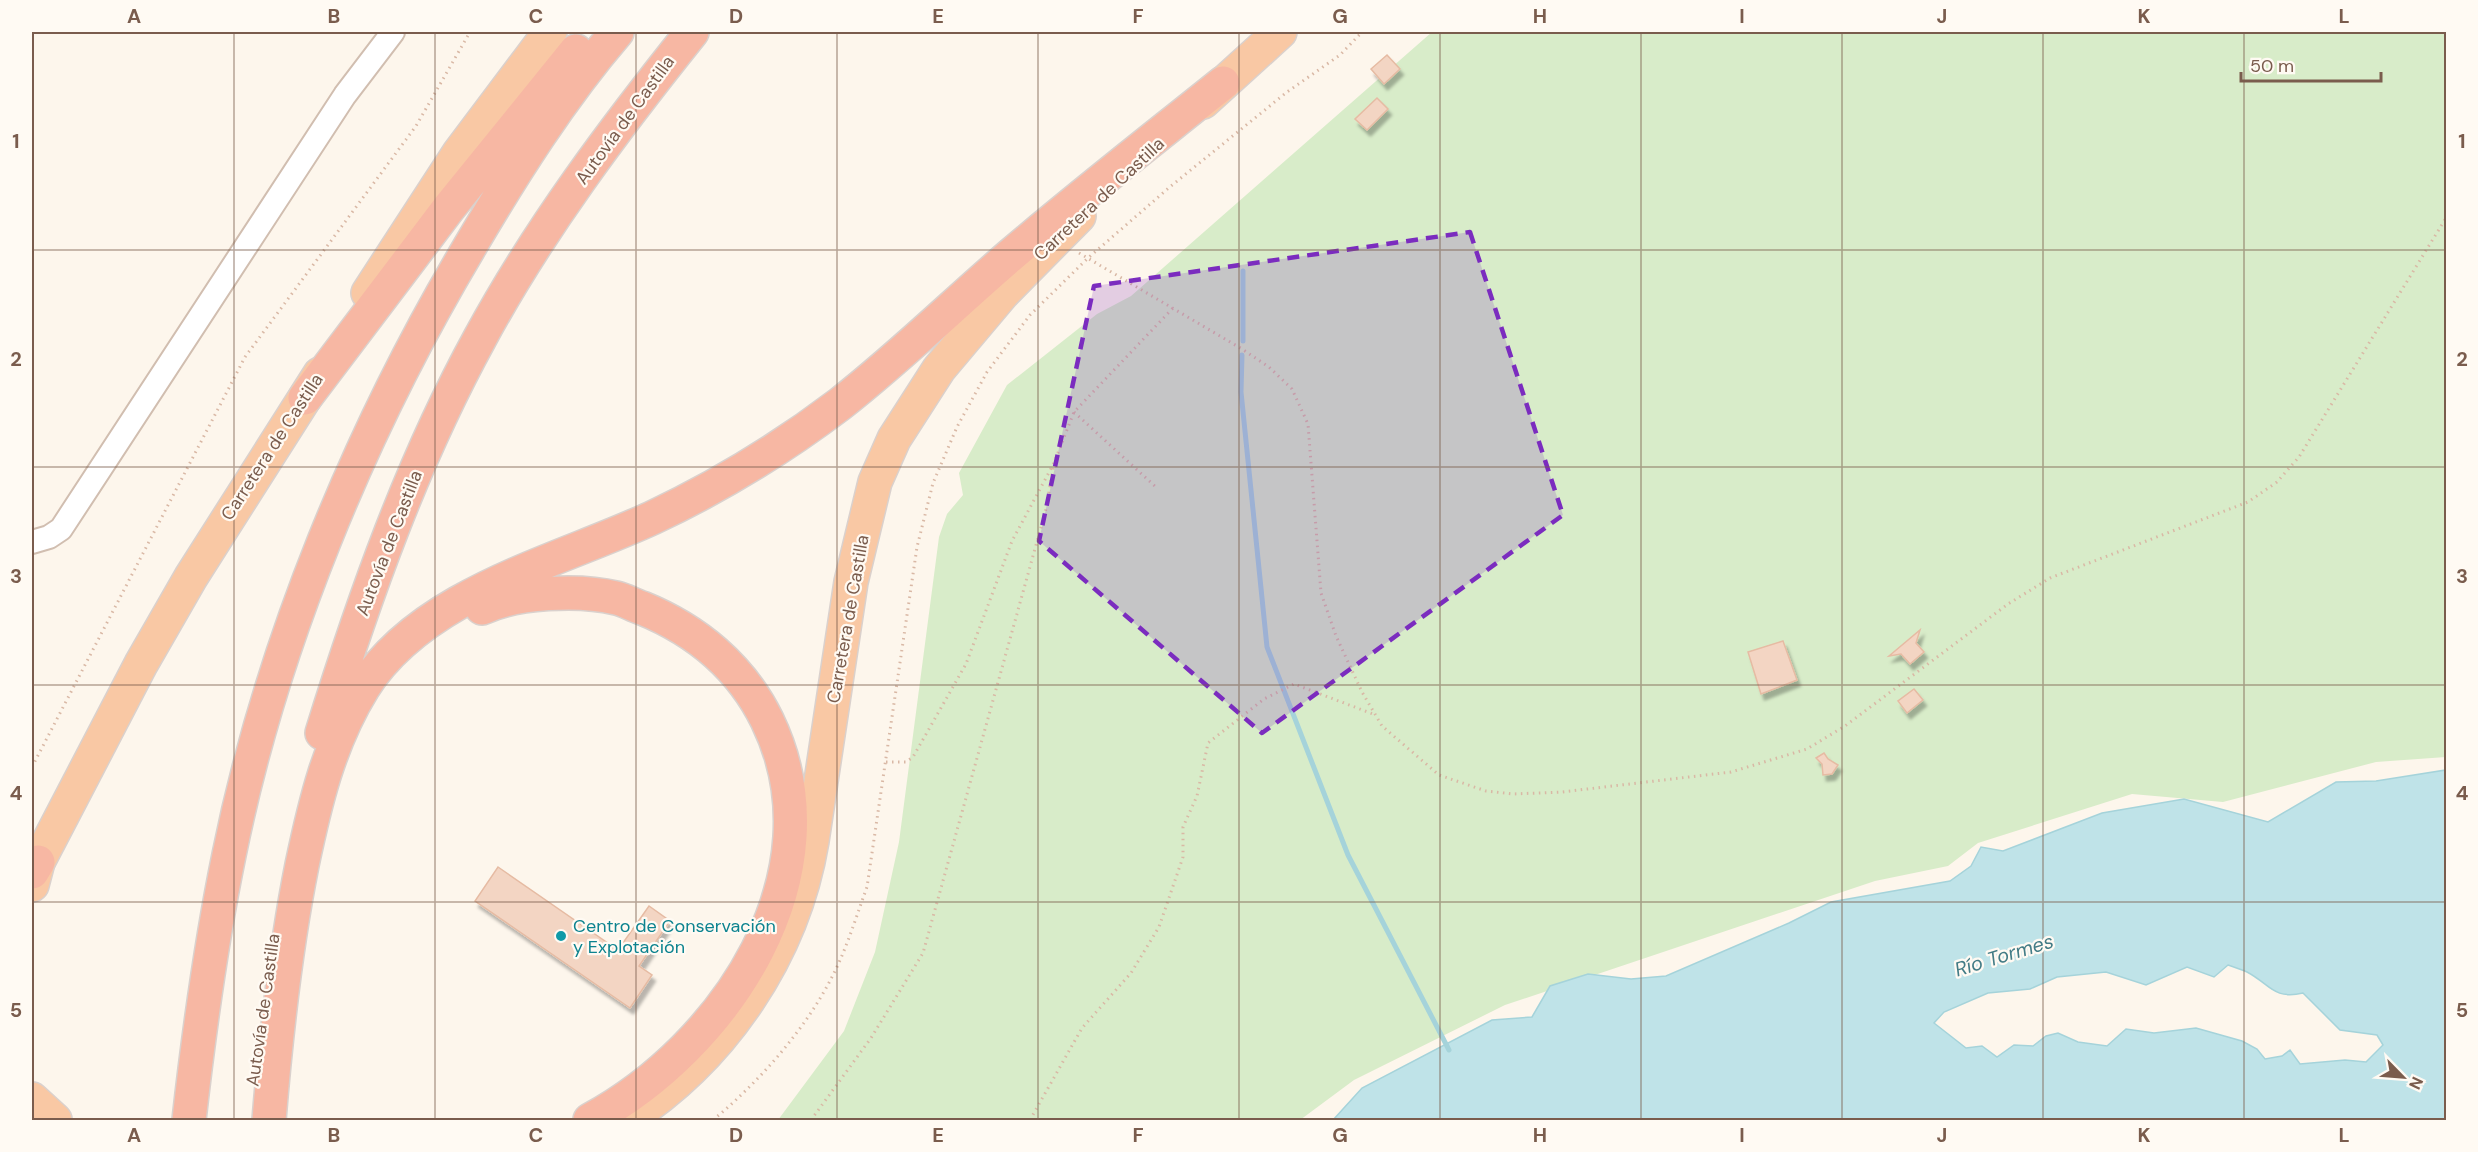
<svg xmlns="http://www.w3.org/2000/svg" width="2478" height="1152" font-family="'DM Sans',sans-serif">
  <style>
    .green { fill: #d8ecc9 }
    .water { fill: #bfe3e8; stroke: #a5d3da; stroke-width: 1.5; fill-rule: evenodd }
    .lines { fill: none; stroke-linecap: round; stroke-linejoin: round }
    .stream { stroke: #a5d3da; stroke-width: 5 }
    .building { fill: #f3d5c3; stroke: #e6bba3; stroke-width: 1.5; filter: url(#shadow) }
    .minor-casing { stroke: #d1beb0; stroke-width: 26 }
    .trunk-casing { stroke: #dad1cd; stroke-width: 36 }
    .motorway-casing { stroke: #dad1cd; stroke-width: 36 }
    .path { stroke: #d9b8a5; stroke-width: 3; stroke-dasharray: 1.5 4.5; stroke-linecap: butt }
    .minor { stroke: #fff; stroke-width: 22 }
    .trunk { stroke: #f9c8a4; stroke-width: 33 }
    .motorway { stroke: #f7b7a3; stroke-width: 33 }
    .marked { fill: #7b2cbf; fill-opacity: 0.2; stroke: #7b2cbf; stroke-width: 4.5; stroke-dasharray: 12 8; stroke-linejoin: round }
    .grid { fill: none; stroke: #7a5c4d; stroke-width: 1.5; stroke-opacity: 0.55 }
    .culture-dot { fill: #0f9aa8; stroke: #fffaf3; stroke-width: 2 }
    .labels { text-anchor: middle; stroke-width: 4.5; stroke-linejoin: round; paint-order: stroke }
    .street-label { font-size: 18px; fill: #7a5c4d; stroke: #fffaf3 }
    .culture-label { font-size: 18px; fill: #0d838f; stroke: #fffaf3; text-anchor: start }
    .water-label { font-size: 20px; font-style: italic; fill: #437c86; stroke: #fffaf3 }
    .neatline { fill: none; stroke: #7a5c4d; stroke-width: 2 }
    .grid-label { font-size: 20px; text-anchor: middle; font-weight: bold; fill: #7a5c4d }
  </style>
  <defs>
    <filter id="shadow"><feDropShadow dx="3.5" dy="6" stdDeviation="1.5" flood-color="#0004"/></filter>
  </defs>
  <rect width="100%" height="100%" fill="#fdf6ec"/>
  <path class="green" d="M1432 32H2446V757L2376 762 2223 802 2132 794 1978 843 1948 866 1875 881 1505 1005 1354 1080 1300 1120H778L844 1031 875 952 899 842 939 537 947 514 963 495 959 473 1007 385 1097 314 1131 296Z"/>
  <path class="water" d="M2446 770V1120H1333L1362 1088 1492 1020 1532 1017 1550 986 1588 974 1631 979 1666 976 1789 923 1831 902 1950 881 1971 866 1981 847 2003 851 2102 813 2184 799 2268 822 2336 782 2376 781ZM2228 965C2234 967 2241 969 2247 972 2270 984 2273 1000 2303 993L2340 1030 2377 1035 2383 1045 2366 1062 2345 1060 2300 1064 2290 1050 2282 1056 2265 1059 2257 1049 2242 1041 2196 1028 2154 1033 2126 1029 2107 1046 2078 1042 2058 1033 2046 1036 2033 1046 2014 1045 1997 1057 1982 1046 1966 1048 1934 1023 1944 1012 1988 993 2030 989 2057 977 2106 972 2146 985 2187 967 2214 977Z"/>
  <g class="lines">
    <path class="stream" d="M1243 341V271
      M1242 355 1241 392 1267 647 1348 855 1449 1050"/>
  </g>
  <path class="building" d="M1387 55 1400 69 1384 84 1371 69Z
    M1377 98 1388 109 1367 130 1355 119Z
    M1920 630 1916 643 1924 652 1910 664 1901 654 1889 656Z
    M1783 641 1797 680 1761 694 1748 652Z
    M1914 689 1923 700 1907 713 1898 701Z
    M1824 753 1828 759 1838 765 1832 774 1823 775 1822 764 1816 758Z
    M498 867 618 950 649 906 670 921 639 966 652 975 630 1008 475 901Z"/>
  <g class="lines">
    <defs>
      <path id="minor" d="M32 542 49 537 61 529 345 95 393 32"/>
      <path id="trunk" d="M1203 102 1280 32
        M368 293 459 153 550 32
        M32 885 38 862 141 664 191 577 320 374
        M32 1099 55 1120
        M627 1120C723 1058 793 955 812 841L851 582 875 482 894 439 939 369 1003 293 1079 216"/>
      <path id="motorway" d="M305 398 448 209 576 51
        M482 608C516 592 579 589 616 598 625 600 633 605 642 608 696 630 741 667 767 720 842 874 725 1047 590 1120
        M322 733C364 598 412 462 480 338 539 229 615 128 692 32
        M32 872 38 862
        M189 1120C199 1031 211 943 229 855 271 646 360 431 469 248 513 173 561 97 617 32
        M269 1120C276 1034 285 950 302 865 315 803 329 743 363 688 422 594 557 562 652 518 718 487 782 448 840 404 899 358 954 304 1011 255 1080 196 1152 140 1223 83"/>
    </defs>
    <use href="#minor" class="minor-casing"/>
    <use href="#trunk" class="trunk-casing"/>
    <use href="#motorway" class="motorway-casing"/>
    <path class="path" d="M1079 253 1242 349 1269 367 1292 389 1308 424 1321 593 1336 636 1362 692 1382 726 1439 775 1486 791 1513 794 1562 792 1731 772 1807 749 1845 726 2008 604 2050 578 2248 502 2277 482 2299 457 2446 218
      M1074 412 1158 489
      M886 762H906L913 757 966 664 1012 541 1054 463 1074 412 1173 308
      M32 767 245 357 416 126 470 32
      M713 1120C759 1082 805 1030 832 977 847 948 856 917 867 887L917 547 933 483 957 427 987 372 1030 315 1088 258 1171 186 1287 92 1340 55 1362 32
      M811 1120 871 1038 923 953 1046 509 1054 463
      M1030 1120 1082 1028 1131 973 1159 927 1183 857V827L1197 796 1208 743 1264 699 1294 684 1373 714"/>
    <use href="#minor" class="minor"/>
    <use href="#trunk" class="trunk"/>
    <use href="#motorway" class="motorway"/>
  </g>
  <path class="marked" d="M1470 232 1563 515 1262 733 1039 541 1094 286Z"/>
  <path class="grid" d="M234 32V1120M435 32V1120M636 32V1120M837 32V1120M1038 32V1120M1239 32V1120M1440 32V1120M1641 32V1120M1842 32V1120M2043 32V1120M2244 32V1120M32 250H2446M32 467H2446M32 685H2446M32 902H2446"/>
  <circle class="culture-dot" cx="561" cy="936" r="6"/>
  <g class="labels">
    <g class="street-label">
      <text transform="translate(625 120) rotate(-54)" y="6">Autovía de Castilla</text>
      <text transform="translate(1099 199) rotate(-43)" y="6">Carretera de Castilla</text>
      <text transform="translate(272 447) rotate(-57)" y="6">Carretera de Castilla</text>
      <text transform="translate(389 543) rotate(-69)" y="6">Autovía de Castilla</text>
      <text transform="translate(848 619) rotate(-80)" y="6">Carretera de Castilla</text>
      <text transform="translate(263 1010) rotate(-82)" y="6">Autovía de Castilla</text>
    </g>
    <g class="culture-label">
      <text x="573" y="932">Centro de Conservación<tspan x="573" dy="21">y Explotación</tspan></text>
    </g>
    <g class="water-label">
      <text transform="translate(2004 955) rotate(-17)" y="7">Río Tormes</text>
    </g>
  </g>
  <rect width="2478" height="1152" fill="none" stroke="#fffaf3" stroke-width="66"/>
  <g transform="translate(2403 1077) rotate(115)" stroke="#fffaf3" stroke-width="4.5" paint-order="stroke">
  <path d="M0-4.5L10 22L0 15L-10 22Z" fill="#7a5c4d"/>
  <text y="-9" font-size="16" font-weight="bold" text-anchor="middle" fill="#7a5c4d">N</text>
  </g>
  <path d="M2241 72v9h140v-9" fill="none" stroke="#7a5c4d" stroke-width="3"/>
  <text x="2250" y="72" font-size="18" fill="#7a5c4d" stroke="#fffaf3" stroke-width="4.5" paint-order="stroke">50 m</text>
  <rect x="33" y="33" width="2412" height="1086" class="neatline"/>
  <g class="grid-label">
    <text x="134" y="23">A</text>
    <text x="334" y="23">B</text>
    <text x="536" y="23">C</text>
    <text x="736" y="23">D</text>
    <text x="938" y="23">E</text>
    <text x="1138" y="23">F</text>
    <text x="1340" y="23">G</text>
    <text x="1540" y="23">H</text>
    <text x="1742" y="23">I</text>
    <text x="1942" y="23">J</text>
    <text x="2144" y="23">K</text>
    <text x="2344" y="23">L</text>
    <text x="16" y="148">1</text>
    <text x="2462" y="148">1</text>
    <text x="16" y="366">2</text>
    <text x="2462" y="366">2</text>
    <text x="16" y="583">3</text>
    <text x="2462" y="583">3</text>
    <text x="16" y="800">4</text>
    <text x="2462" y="800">4</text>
    <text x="16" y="1017">5</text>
    <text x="2462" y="1017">5</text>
    <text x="134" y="1142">A</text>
    <text x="334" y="1142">B</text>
    <text x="536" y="1142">C</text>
    <text x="736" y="1142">D</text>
    <text x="938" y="1142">E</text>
    <text x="1138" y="1142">F</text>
    <text x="1340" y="1142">G</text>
    <text x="1540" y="1142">H</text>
    <text x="1742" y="1142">I</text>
    <text x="1942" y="1142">J</text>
    <text x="2144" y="1142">K</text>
    <text x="2344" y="1142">L</text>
  </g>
</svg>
